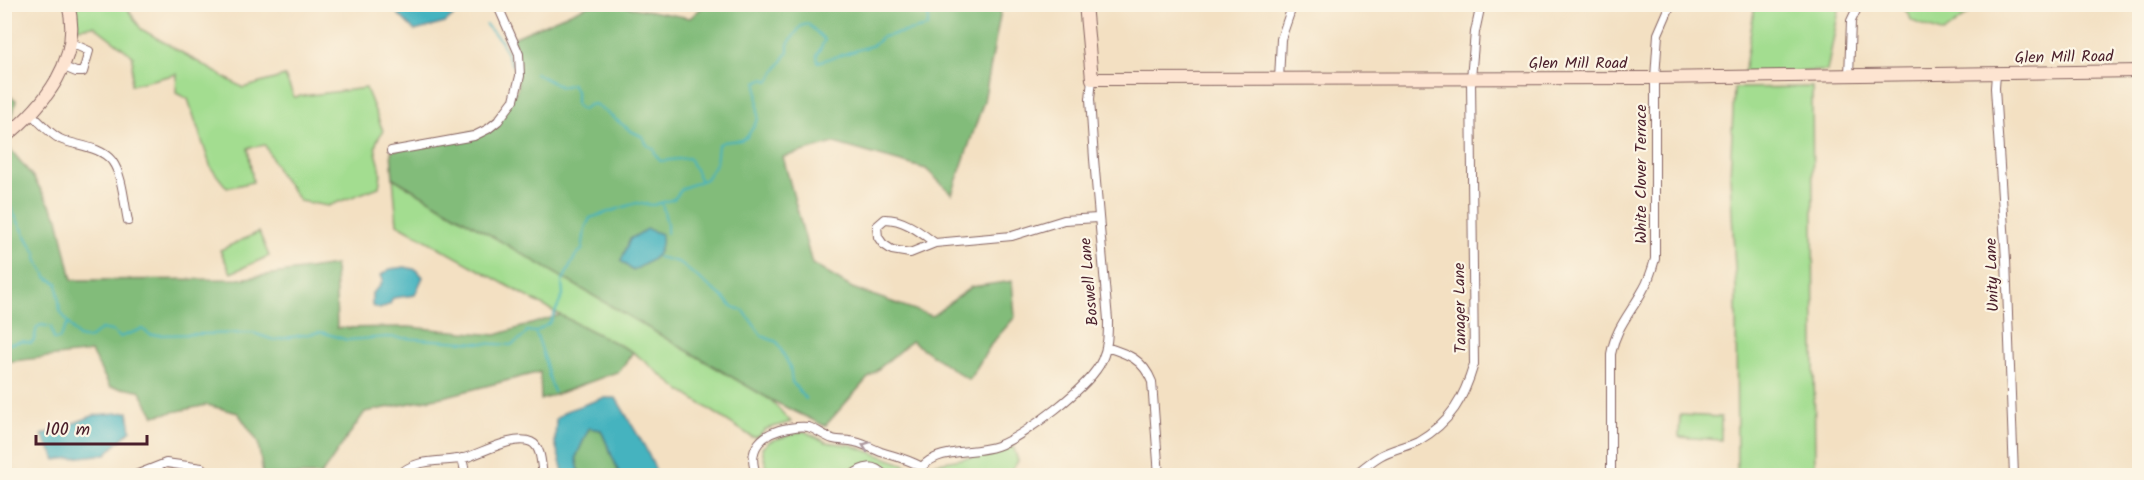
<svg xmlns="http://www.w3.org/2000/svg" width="2144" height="480" font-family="Kalam,sans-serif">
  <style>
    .green { fill: #a3dd90; stroke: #767e5e; stroke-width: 1.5 }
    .forest { fill: #82bc7a; stroke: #666e52; stroke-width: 1.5 }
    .water { fill: #44b3bf; stroke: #476975; stroke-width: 1.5 }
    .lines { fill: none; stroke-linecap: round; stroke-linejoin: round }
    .stream { stroke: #44b3bf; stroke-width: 2 }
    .street-casing { stroke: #856360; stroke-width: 10 }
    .secondary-casing { stroke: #856360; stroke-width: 14 }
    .street { stroke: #fff; stroke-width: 8 }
    .secondary { stroke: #fde4d1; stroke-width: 12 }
    .oneway { stroke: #ae9aa0 }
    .labels { text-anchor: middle; stroke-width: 4.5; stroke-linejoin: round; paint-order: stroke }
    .street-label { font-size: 16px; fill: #4a1f2b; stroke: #fcf5e5 }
  </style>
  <rect width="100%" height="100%" fill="#fcf5e5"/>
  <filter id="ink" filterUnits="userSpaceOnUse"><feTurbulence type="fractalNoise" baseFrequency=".0167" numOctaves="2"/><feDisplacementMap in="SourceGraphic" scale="12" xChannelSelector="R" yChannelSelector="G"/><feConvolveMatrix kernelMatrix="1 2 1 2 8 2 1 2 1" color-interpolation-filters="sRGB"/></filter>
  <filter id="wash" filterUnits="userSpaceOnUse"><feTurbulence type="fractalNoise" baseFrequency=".008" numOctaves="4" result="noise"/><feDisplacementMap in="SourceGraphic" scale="24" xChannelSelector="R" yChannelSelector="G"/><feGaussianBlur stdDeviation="1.35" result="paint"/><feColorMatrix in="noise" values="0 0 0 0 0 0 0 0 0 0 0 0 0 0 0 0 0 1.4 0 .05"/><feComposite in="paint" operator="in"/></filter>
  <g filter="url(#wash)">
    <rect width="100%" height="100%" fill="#f3e0c2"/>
    <path class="green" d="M75 5H125L141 29 243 88 285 76 294 97 366 88 383 131C371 148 376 149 380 167 382 173 380 181 379 187L328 206 300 201 279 173 265 145 248 148 253 182 227 188 211 168 188 99 176 93 177 74 131 85 133 56 94 26 78 28Z
      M1755 5H1840L1827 71 1744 73Z
      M1902 5H1975L1967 15 1943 33 1912 21Z
      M1812 87 1815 475H1737L1736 287 1730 177 1734 88Z
      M393 178 771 400 791 422 766 429 758 437H752L681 391 633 352 560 315 397 224Z
      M259 232 269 256 231 273 220 250Z
      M1680 415 1721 417V440L1679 437Z
      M804 431 826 442 851 445 906 465 905 475H768L762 448 770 441Z
      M1013 446 1018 461 1009 475H922L933 464 983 455Z"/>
    <path class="forest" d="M706 4 1002 5 984 101 952 194 926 169 834 143 783 157 812 264 852 288 932 316 971 287 1012 281 1015 317 992 343 969 380 911 341 868 378 825 426 771 400 393 178 391 151 488 129 518 88 513 38 589 5H617L690 18Z
      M4 93 16 100 7 145 33 177 58 218 72 280 239 279 335 265 337 328 409 327 496 335 560 315 633 352 620 371 541 400 540 372 447 396 365 412 321 475H263L258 442 238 413 207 405 154 416 139 390 110 387 91 352 5 362Z
      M589 428 601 430 620 475H580L576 457Z"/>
    <path class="water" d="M389 5H466L445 23 415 31Z
      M647 229 661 234C663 259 652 259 633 271L621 261 630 239Z
      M405 267 417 270 423 277 415 295 393 298 390 304 380 309 372 306V293L379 287 383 280 381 275 390 269Z
      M603 398H616L645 447 658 475H620L601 430 589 428 576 457 580 475H564L555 443 556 419 566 411Z
      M128 412 131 430 106 454 56 460 42 435 95 415Z"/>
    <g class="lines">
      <path class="stream" d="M486 25 501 41 512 65
        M535 73 561 87 572 84 576 91V105L582 110 589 105 595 104 631 131 643 137 647 145 654 149 655 154 660 161 689 158 701 181
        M4 195C14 214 24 234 35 251 40 259 33 253 37 261 41 268 44 268 46 277L57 283 60 311 78 337 89 339 101 329 112 331 120 337 142 329 151 335 253 333 274 340 321 332 347 340 387 337 511 345 523 337 527 331 535 332 550 323 563 295 562 282 576 255 582 250 585 229 590 218 636 203 653 205 674 199 683 188 706 179 716 163 718 145 723 142 741 140 747 137 758 119 757 82 763 79 769 81 788 52V44L801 26 808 24 825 40 817 55 818 62 874 45 882 37 927 27 929 17 909 4
        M662 203 667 224V233
        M658 257 678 262 723 297 731 306 744 311 762 336 777 342 790 367 792 382 806 399
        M535 332C545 351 546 372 554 392
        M4 345 22 341 31 343 34 340 37 327 42 325 51 327 54 339H59L68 323"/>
    </g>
  </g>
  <g filter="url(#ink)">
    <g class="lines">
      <defs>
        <path id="street" d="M64 67 76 72H83L89 51 71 43
          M1996 74 1995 88 2006 260 2014 476
          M1849 76 1851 21 1859 4
          M1279 80 1281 39 1293 4
          M31 114C40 122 49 133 60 139 76 146 100 146 112 161 123 176 124 203 128 221
          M391 151 474 136 488 129 498 121 514 100 520 76 519 54 497 4
          M935 243C920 232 904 219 885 219L877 226 878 237 883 244 892 250 910 253 935 243 1012 236 1064 220 1098 218
          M1106 347C1128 354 1143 359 1152 382L1159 476
          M462 458 466 476
          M4 469 12 476
          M133 476 166 463 202 468
          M398 476C416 457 441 463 464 458 480 454 514 434 531 442 542 447 541 465 543 476
          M757 476C745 448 763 432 789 428 795 427 802 426 808 427 816 429 824 436 833 439 840 441 848 440 855 442 865 444 873 449 881 452 897 457 905 458 920 466
          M851 476C864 465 874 464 885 476
          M915 476C932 445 968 456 997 446 1023 437 1091 386 1102 360 1108 347 1108 334 1108 320L1094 159 1090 99 1092 79
          M1353 476C1362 469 1370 462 1380 456 1392 449 1406 447 1418 441 1451 422 1464 398 1474 364L1471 79 1475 32 1481 4
          M1611 476V354C1616 327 1630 314 1643 290 1649 280 1652 270 1655 259V78L1658 34 1671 4"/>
        <path id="secondary" d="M1085 4 1092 79 1655 78 2140 71
          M4 138C44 106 83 59 68 4"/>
      </defs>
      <use href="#street" class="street-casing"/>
      <use href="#secondary" class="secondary-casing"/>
      <use href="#street" class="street"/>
      <use href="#secondary" class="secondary"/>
    </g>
    <defs><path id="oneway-chevron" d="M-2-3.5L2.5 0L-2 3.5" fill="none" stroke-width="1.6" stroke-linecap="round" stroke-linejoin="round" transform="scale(1.5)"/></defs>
    <use class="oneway" href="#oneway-chevron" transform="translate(866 446) rotate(-160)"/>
  </g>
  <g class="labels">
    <g class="street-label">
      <text transform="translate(2064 56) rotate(-1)" y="6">Glen Mill Road</text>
      <text x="1578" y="68">Glen Mill Road</text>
      <text transform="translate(1640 174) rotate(-90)" y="6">White Clover Terrace</text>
      <text transform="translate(1991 275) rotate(-92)" y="6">Unity Lane</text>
      <text transform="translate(1088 282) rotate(-95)" y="6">Boswell Lane</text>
      <text transform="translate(1459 308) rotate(-91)" y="6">Tanager Lane</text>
    </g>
  </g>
  <rect width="2144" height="480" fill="none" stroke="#fcf5e5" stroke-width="24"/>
  <path d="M36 435v9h111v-9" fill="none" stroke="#4a1f2b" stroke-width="3"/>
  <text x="45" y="435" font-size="18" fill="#4a1f2b" stroke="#fcf5e5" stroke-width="4.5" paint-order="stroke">100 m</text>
</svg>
